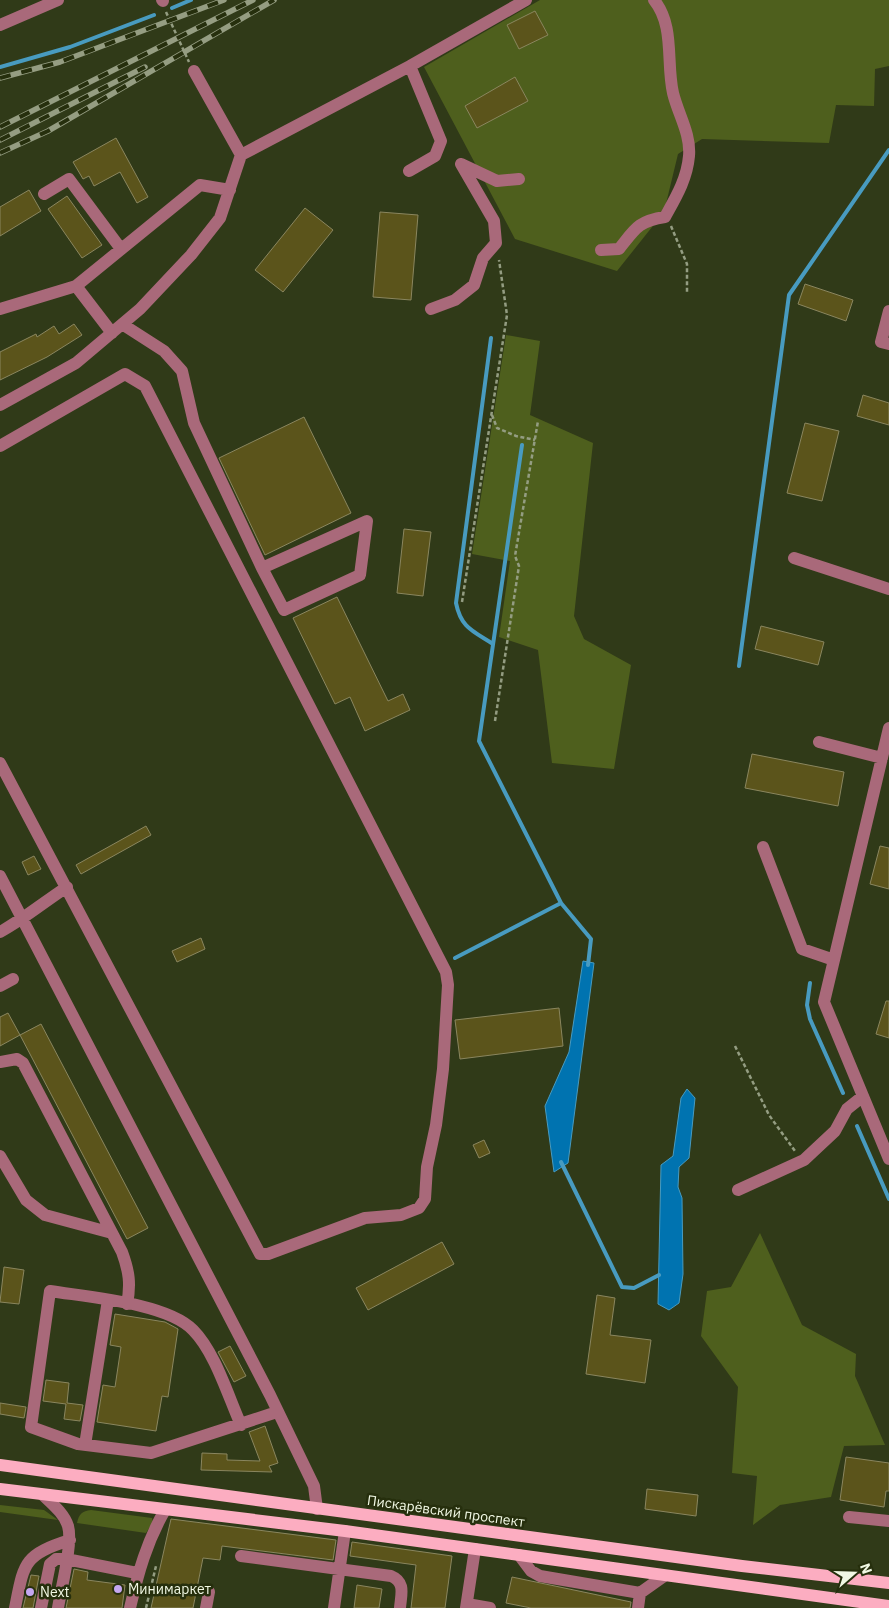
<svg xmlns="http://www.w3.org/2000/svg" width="889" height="1608" font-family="'IBM Plex Sans',sans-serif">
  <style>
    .green { fill: #4e5f1d }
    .water { fill: #0073b0; stroke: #489bc0 }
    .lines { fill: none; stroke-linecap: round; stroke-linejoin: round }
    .stream { stroke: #489bc0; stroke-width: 4 }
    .building { fill: #5b541b; stroke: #8a865f }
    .path { stroke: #949d82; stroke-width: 2.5; stroke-dasharray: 4 2.5; stroke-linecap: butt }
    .minor { stroke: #a9697a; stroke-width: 12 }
    .major { stroke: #fcadc1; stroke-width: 12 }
    .rail-casing { stroke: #959d82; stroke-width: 5.5 }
    .rail { stroke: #262f0d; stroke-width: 4; stroke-dasharray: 11; stroke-linecap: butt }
    .poi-dot { fill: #c5a7f1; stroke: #262f0d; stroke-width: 2 }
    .labels { text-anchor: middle; stroke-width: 5; stroke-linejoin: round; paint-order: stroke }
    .street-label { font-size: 14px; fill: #f1f8e4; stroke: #262f0d }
    .poi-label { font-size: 14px; fill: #f1f8e4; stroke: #262f0d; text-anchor: start }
  </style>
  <rect width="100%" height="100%" fill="#303a18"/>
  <path class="green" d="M540 0H889V66L875 69 874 106 836 105 829 143 702 139 678 154 664 212 617 271 515 239 424 67Z
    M506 335 540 341 530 415 593 443 574 616 584 639 631 665 614 769 552 763 538 650 499 637 510 561 472 554Z
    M760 1233 802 1325 856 1354 855 1376 885 1445 844 1446 831 1497 780 1505 753 1525 757 1476 732 1473 738 1387 701 1336 707 1291 731 1287Z
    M0 1505 44 1510 58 1520 0 1512Z
    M91 1510 152 1518 153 1522 146 1533 77 1523C79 1514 82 1511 91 1510Z"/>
  <path class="water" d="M583 961 594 963 568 1163 554 1172 545 1106 569 1052Z
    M687 1089 695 1098 689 1158 679 1167 678 1187 682 1198 683 1274 679 1303 669 1310 658 1304 661 1165 673 1156 681 1098Z"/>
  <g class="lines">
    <path class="stream" d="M172 8 191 0
      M0 67 70 47 154 15
      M491 338 456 603C461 628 473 631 493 644
      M739 666 789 295 889 150
      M561 903 591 939 588 965
      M455 958 561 903 479 741 522 445
      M810 983 807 1005 810 1019 843 1093
      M857 1126 889 1199
      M561 1162 622 1287 634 1288 659 1275"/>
  </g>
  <path class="building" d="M535 11 548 35 519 49 507 25Z
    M515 77 528 101 477 128 465 106Z
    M116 138 148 197 137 203 120 172 94 186 89 176 83 179 73 162Z
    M29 190 41 211 0 236V207Z
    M67 196 102 245 82 258 48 209Z
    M305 208 333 230 283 292 255 270Z
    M380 212 418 215 411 300 373 297Z
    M805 284 853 300 846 321 798 304Z
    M74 324 82 335 47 357 0 380V352L36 334 37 337 54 326 59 334Z
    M863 395 889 403V425L857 416Z
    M304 417 351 513 265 555 219 458Z
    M805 423 839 431 822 501 787 493Z
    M404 529 431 532 423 596 397 593Z
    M337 597 388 701 403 694 410 710 365 731 350 697 335 704 293 618Z
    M761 626 824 642 818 665 755 649Z
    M752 754 844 772 838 806 745 788Z
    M146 826 151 835 81 874 76 865Z
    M880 846 889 848V889L870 884Z
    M34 856 41 869 28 875 22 862Z
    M201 938 205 949 177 962 172 951Z
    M886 1001H889V1038L876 1034Z
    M559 1008 563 1046 460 1059 455 1020Z
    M8 1013 20 1035 0 1046V1017Z
    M41 1024 148 1228 127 1239 20 1035Z
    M484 1140 490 1153 479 1158 473 1145Z
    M442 1242 454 1264 368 1310 356 1288Z
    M4 1267 24 1270 19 1304 0 1302Z
    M597 1295 615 1298 610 1335 651 1340 645 1383 586 1374Z
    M115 1314 165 1322 178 1329 168 1397 162 1396 156 1431 97 1422 103 1385 115 1387 121 1347 110 1345Z
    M230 1346 246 1376 234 1382 218 1352Z
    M46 1380 69 1383 67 1403 83 1405 80 1421 64 1419 66 1404 43 1401Z
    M0 1403 26 1407 24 1418 0 1414Z
    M265 1426 278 1463 269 1466 272 1472 201 1470 202 1453 227 1454V1460L260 1461 249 1432Z
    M846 1457 889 1463V1491H886L884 1507 840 1500Z
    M647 1489 698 1495 696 1516 645 1509Z
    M171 1519 336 1540 333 1560 222 1546 220 1560 203 1558 193 1608H151Z
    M352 1542 452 1556 445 1608H411L416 1565 350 1556Z
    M74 1569 88 1572 87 1580 125 1585 122 1608H66Z
    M31 1575 39 1576 33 1608H23Z
    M512 1577 631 1602 630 1608H531L506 1603Z
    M357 1585 382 1589 379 1608H354Z"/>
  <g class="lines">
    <path class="path" d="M166 12 189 62
      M671 226 687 264V294
      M492 415 497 428 516 436 535 440
      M462 602 507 315 499 260
      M495 721 519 566 515 556 538 421
      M735 1046 769 1115 795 1151
      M146 1608 156 1566"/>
    <path class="minor" d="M162 0 163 1
      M0 25 58 0
      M241 155 410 66 526 0
      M461 164 497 181 519 179
      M409 171 435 156 441 141 410 66
      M44 194 69 179 121 249
      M601 250 619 249C635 229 638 221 665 217 676 197 687 179 689 156 691 134 678 114 673 93 666 62 675 26 654 0
      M76 286 112 333
      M0 309 76 286 200 185 230 190
      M431 309 455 300 474 285 483 258 496 243 494 221 461 164
      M889 311 881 342 889 344
      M122 324 164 351 182 371 194 423 262 568
      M0 405 76 363 140 309 191 255 220 218 241 155 194 71
      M0 446 125 374 145 386 446 972 448 985 443 1069 436 1125 427 1167 425 1199 419 1208 401 1215 365 1218 268 1254H260L0 763
      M367 521 360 575 284 610 262 568Z
      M794 558 889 589
      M889 728 824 1002 889 1159
      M819 742 882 758
      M763 847 802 949 834 960
      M0 876 270 1395 314 1486 317 1509
      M0 932C24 919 44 902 67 887
      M0 986 13 979
      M0 1062 17 1059 23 1063 122 1252C129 1271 131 1284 127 1304
      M0 1156 26 1200 45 1215 112 1233
      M738 1190 804 1160 835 1131 847 1109 862 1097
      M241 1425C228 1396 215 1352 193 1330 167 1303 87 1297 50 1291L31 1427 78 1444 151 1453 277 1412
      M85 1445 108 1300
      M43 1495C52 1504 64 1513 68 1526 73 1543 61 1589 58 1608
      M849 1517 889 1521
      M519 1555 531 1571 540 1576 640 1593 664 1576
      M241 1556 391 1576C406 1582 401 1595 400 1608
      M467 1604 490 1608
      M15 1608C24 1563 23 1555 70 1540
      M41 1608 50 1564 56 1559H66L137 1573
      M130 1608C138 1573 147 1541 165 1510
      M206 1608 209 1592
      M334 1608 345 1531
      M466 1608 475 1549
      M638 1608 640 1593"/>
    <path class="major" d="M0 1465 742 1566 889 1583
      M0 1489 345 1531 889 1606"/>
    <defs>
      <path id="rail" d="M0 78 60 62 224 0
        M0 127 253 0
        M0 140 145 67
        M0 153 48 131 274 0"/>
    </defs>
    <use href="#rail" class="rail-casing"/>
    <use href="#rail" class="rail"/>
  </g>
  <g class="poi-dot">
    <circle cx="118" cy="1589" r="5"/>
    <circle cx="30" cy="1592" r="5"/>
  </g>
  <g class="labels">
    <g class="street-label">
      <text transform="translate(446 1511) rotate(8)" y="5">Пискарёвский проспект</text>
    </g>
    <g class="poi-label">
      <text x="128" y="1594">Минимаркет</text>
      <text x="40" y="1597">Next</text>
    </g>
  </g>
  <g transform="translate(854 1573) rotate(70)" stroke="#262f0d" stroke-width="4" paint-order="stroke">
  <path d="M0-4L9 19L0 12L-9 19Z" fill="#f1f8e4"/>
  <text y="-8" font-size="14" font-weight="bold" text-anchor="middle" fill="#f1f8e4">N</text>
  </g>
</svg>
